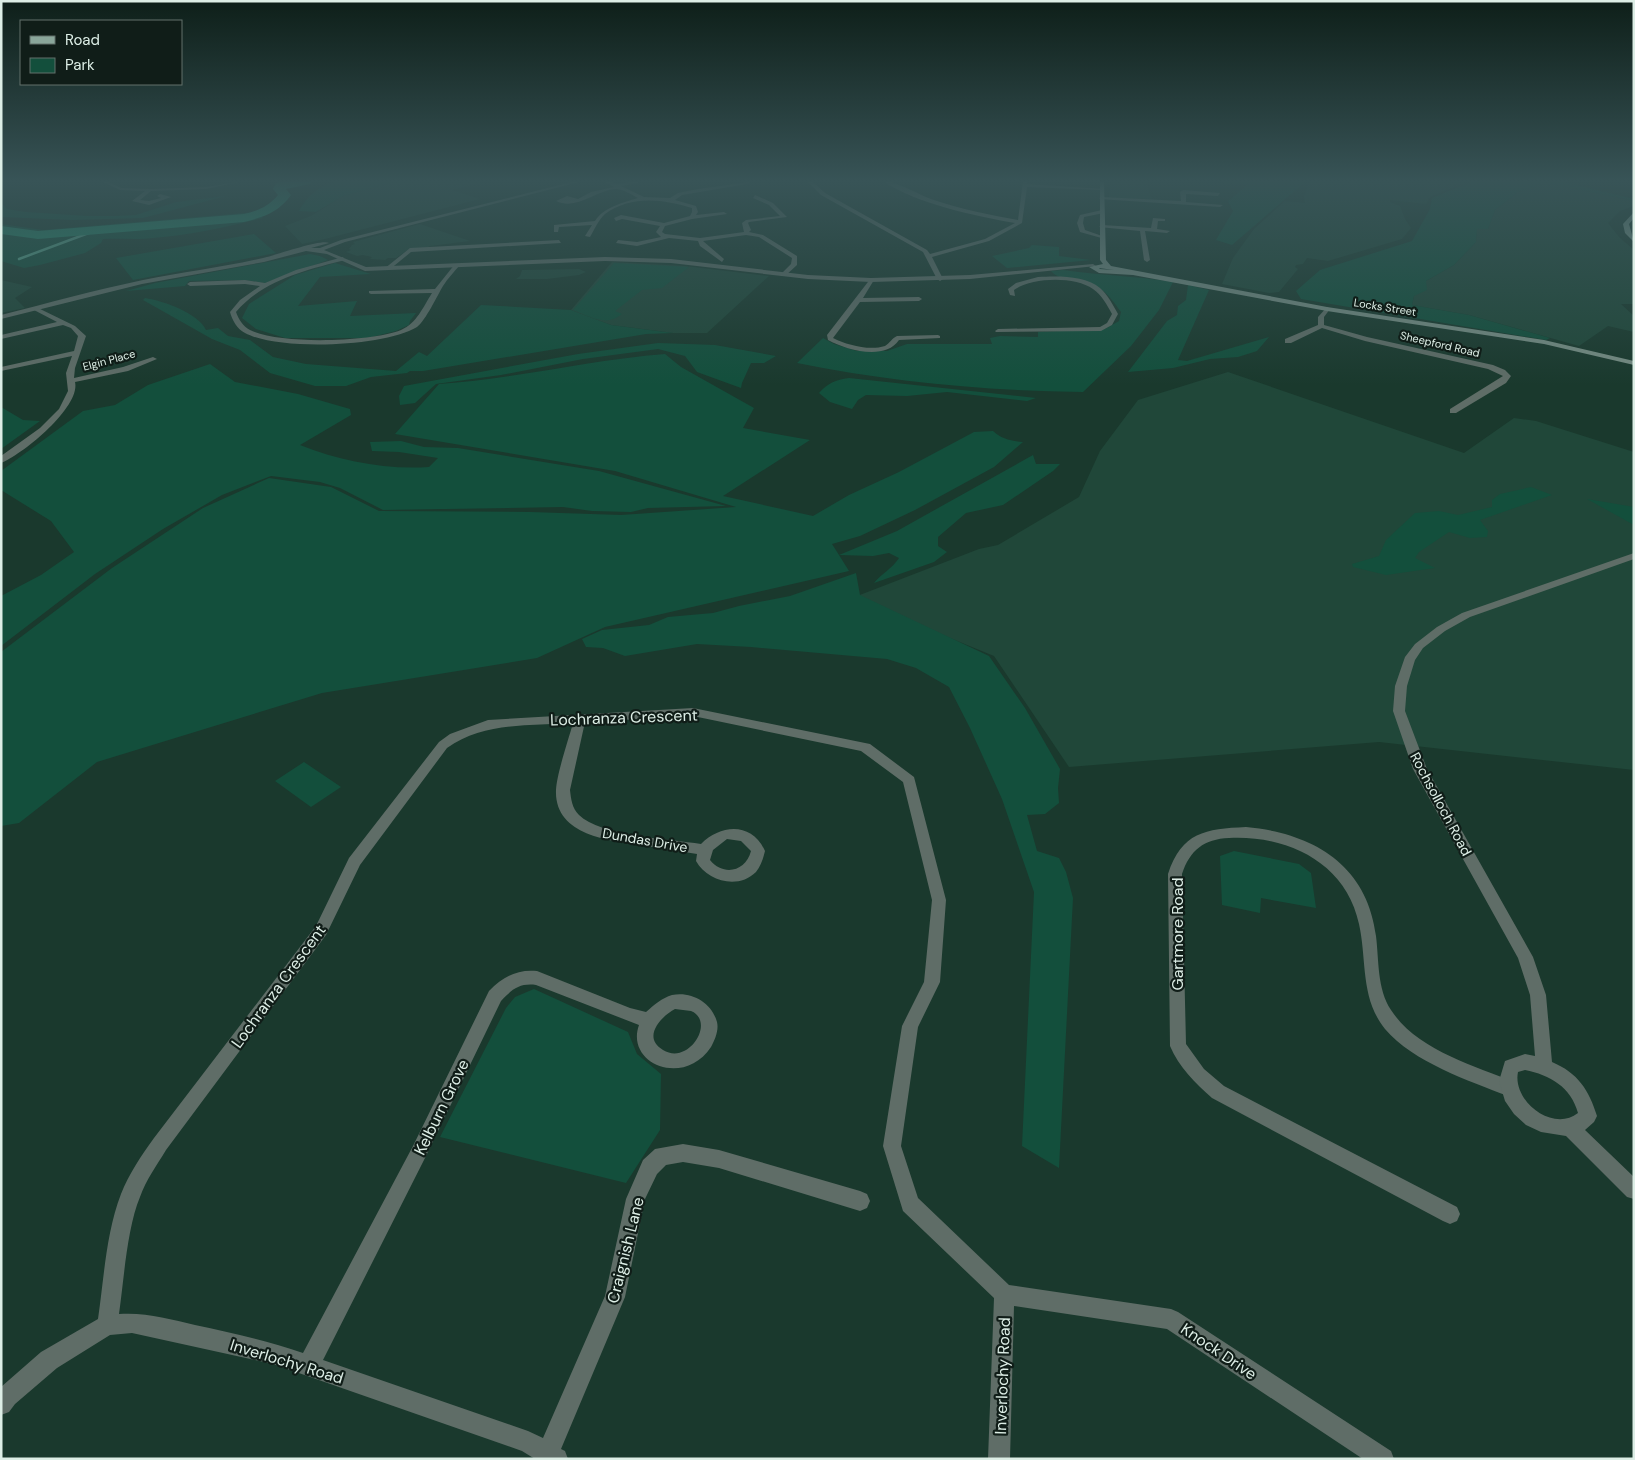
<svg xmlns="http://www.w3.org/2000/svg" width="1635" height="1460" font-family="'DM Sans',sans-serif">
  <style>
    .built { fill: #204739 }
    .green { fill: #134f3c }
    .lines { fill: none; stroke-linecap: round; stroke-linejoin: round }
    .stream { stroke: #5aac92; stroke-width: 2.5 }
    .river { fill: #228f6e; fill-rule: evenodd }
    .minor { fill: #5f6d67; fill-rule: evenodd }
    .tertiary { fill: #5f6d67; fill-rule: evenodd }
    .secondary { fill: #778d84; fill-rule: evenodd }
    .primary { fill: #8aa69a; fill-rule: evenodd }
    .labels { text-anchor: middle; stroke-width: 4.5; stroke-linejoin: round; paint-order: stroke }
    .far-street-label { font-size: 11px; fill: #ddeee6; stroke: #101d18 }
    .street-label { font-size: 14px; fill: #ddeee6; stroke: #101d18 }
    .near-street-label { font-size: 16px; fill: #ddeee6; stroke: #101d18 }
  </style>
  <rect width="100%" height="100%" fill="#1a392d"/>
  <path class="built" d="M397 181H487L452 190 480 199 325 239 302 244 285 226 311 216 343 196Z
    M1111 181H1147L1151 199 1109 198Z
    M1309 181H1469L1430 197 1426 204 1390 200V202L1400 206 1405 219 1411 228 1402 239 1328 261 1307 258 1303 264 1296 265 1295 267 1298 269 1279 292 1269 293 1222 284 1233 258 1254 229 1285 201 1305 203 1304 197Z
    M1544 182 1634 201V206L1620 211 1608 223 1619 237 1634 250V304H1621L1634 316V332L1608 326 1579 346 1469 315 1412 305 1414 296 1426 281 1454 265 1476 242 1477 229H1488L1495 210 1518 192Z
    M420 224 470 241 430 246 426 249H409L396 258H388L385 260 370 259 372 257 363 255 357 256 346 252 351 250 349 249 352 245 355 244 353 242Z
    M612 262 685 266 769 276 707 333H673L611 325 571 310Z
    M579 269 586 272 579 275 547 279H516L520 276 522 270Z
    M1 280 32 287 15 298 25 308 1 313Z
    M1228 372 1464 453 1514 418 1536 421 1634 452V770L1379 742 1069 767 994 656 852 598 979 549 998 545 1079 497 1100 451 1138 400Z"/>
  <path class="green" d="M338 181H397L343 196 316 212 299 211C308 195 319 186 338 181Z
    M1199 181H1306L1232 245 1216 240 1233 211 1228 201 1249 184Z
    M1473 181H1566L1564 182 1634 199V201L1544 182 1518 192 1495 210 1488 229H1477L1476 242 1454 265 1426 281 1427 290 1414 296 1412 305 1469 315 1550 338 1546 340 1301 299 1296 291 1320 270 1412 241 1430 209 1432 198Z
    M226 196 143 218 73 220 1 217V203L7 209 26 212 88 216H114L136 215 176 202Z
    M257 212 263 218C227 227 190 235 153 238 137 240 120 238 103 239L101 243 85 253 40 265 24 268 1 261V224L43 230Z
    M254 234 276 253 133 280 116 258Z
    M1032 245 1059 247V256L1091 260 1007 268 992 256 1029 248Z
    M310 254 320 256 328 260 265 283 245 280 189 281 185 286 126 291 155 283Z
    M335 263 371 274 320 277 298 306 357 301 350 316 416 313 410 321 409 325 396 331 368 338H285L256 329 242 318 249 304 295 275Z
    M614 263 689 267 662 288 642 290 615 311 622 314C605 327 592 317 573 310Z
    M1063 270C1099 275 1136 276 1173 282L1159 310 1131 346 1083 392C988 391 891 382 797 363L823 338 834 344 857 351H887L907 344H992L990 338 1000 336 1038 337V332L1105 329 1119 321 1121 312C1115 304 1108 293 1099 288 1085 278 1062 284 1051 271Z
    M1188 285 1209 290 1178 360 1187 361 1269 337 1257 351 1238 357 1210 359 1173 368 1128 372 1167 321 1177 315 1178 306 1186 300Z
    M145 298C164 301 198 313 206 330L218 328 228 336 250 340 273 357 306 364 396 371 419 352 427 356 481 305 571 310 611 325 673 333 646 334 423 371H410L407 373 371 377 346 386H315L270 373 240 350 212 339 143 300Z
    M658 343 715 345 776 356 764 363H751L742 383 741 388 697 372 685 356 658 349 583 359 501 375 436 384 415 403 400 405 399 396 404 386 578 354Z
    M665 354 681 367 754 408 743 428 810 440 723 496 813 516 849 495 899 472 974 432 993 431C1001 439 1012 441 1023 442L994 467 915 510 860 536 832 544 839 555 897 531 1033 455 1036 464H1060L1053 471 1003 505 966 513 938 537V546L947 552 934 562 874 583C881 574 892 569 899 558L889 553 873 556 839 555 849 571 605 627 537 658 322 693 97 762 19 823 1 826V652L112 568 203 508 269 478 331 487 379 511 530 512 621 515 736 507 615 471 395 434 439 384C515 379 589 360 665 354Z
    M210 364 235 382 298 394 350 409 351 415 300 445C340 461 386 470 429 467L438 458 399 452 372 451 370 442 401 441 424 447 458 448 599 471 726 506 648 508 631 512 592 511 563 507 383 510 340 488 320 482 271 476 222 495 163 529 95 574 1 646V596L41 575 74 552 51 521 1 490V471L83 411 115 405 148 385Z
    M849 378 1036 398 1027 401 947 392 907 396 866 395 858 400 852 409 830 402 819 393C828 383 835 380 849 378Z
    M1 407 23 420 40 421 1 449Z
    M1531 487 1552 495 1480 520 1488 531 1487 537 1470 538 1449 532 1419 552 1415 558 1435 568 1386 575 1353 567 1352 564 1379 556 1386 540 1415 513 1439 511 1458 515 1492 507V500L1500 494Z
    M1587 499 1634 507V525Z
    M856 573 860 595 989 656 1025 708 1060 769 1058 788 1059 803 1045 814 1027 815 1037 851 1059 858 1066 872 1073 898 1059 1168 1022 1146 1034 892 1002 799 970 728 949 687 916 668 887 659 751 647 697 644 625 656 603 648 586 647 582 639 602 630 649 625 668 617 713 613 739 606 790 596Z
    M304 762 341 787 311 807 275 781Z
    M1234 851 1299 864 1311 873 1316 908 1261 898 1260 913 1222 905 1220 856Z
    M534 989 628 1032 637 1054 661 1074 660 1130 626 1183 440 1137 506 1008 515 997Z"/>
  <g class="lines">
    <path class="stream" d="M19 259 94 231"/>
    <path class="river" d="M287 181H312L310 184 286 189 291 195C279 212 264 217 244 222L38 239 1 234V226L38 231 244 214C258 211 269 206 278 195L273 189 276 183Z"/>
    <path class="minor" d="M101 181H107L121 188 151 189 206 187 244 181 206 189 151 191 140 200 149 201 161 198 157 196 160 194 171 197 149 205 132 201 145 191 120 190Z
      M603 181H609L617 184 638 181V183L621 186 644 197 670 198 678 193 698 189 749 182 747 184 682 195 675 200 696 206 698 212 696 215 724 212 727 214 692 219 665 226 662 232 665 234 700 238 744 232 742 223 746 220 780 216 769 205 753 198 755 195 773 203 787 217 749 222 748 223 751 230 749 232 763 235 797 256V265L785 276H781V274L791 264 792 258 759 237 746 235 703 241 724 259 722 262 700 246 698 241 669 238 637 246 616 243 618 240 637 242 661 237 656 232 660 226 622 219 616 221 614 218 621 215 664 223 690 216 692 212V208C663 199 631 195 605 214 599 219 594 230 590 237L585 236 592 225 559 227 558 232H554V225L595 221C604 207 622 203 638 198 632 195 623 189 616 189 595 190 577 211 556 201L567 196 578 199 591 192 614 187Z
      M807 181H812L825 193 927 250 930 254 985 239 1015 223C976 216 916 204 883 181 897 181 919 195 934 200 961 209 989 215 1018 220L1023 181H1027V184L1104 189 1102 190 1027 187 1022 223 989 241 932 257 943 279 940 281 937 279 923 252 821 195Z
      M1183 190 1220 193 1218 196 1186 194V202L1223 205 1220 207 1099 199 1102 197 1181 201 1180 192Z
      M1102 210 1104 213 1084 217 1083 223 1085 230 1105 237V239L1080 232 1077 223 1080 215Z
      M1153 218 1165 219V221H1158L1157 229 1170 231 1167 233 1145 231 1150 260 1147 262 1144 260 1140 231 1099 227 1102 225 1151 228Z
      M559 240 561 243 411 252 389 270 384 269 410 248Z
      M343 257 345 260C306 270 263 280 236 312 239 320 243 326 250 330 279 345 371 342 401 330 417 323 423 307 432 293L371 294 369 293V291L435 289 455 264 460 265C454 272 448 278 443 286 437 296 426 320 417 327 384 347 279 351 245 333 237 329 232 320 230 312L240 300 260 286 245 284 190 286 187 284 190 282 245 280 265 283 296 270Z
      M1038 277C1057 276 1085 275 1100 288 1108 295 1113 305 1118 314L1112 325 1101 331 996 332 995 331 998 329 1100 327 1107 323 1112 314C1107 305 1102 295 1093 289 1075 276 1032 277 1014 290L1015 296 1010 295 1008 289 1016 283Z
      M871 278 874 280 863 298 919 297 922 299 919 301 860 302 833 338C847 345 869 351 885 346 890 343 892 338 897 336L938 335 940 336V338L899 340C885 361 846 350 828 340L827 335Z
      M36 307 75 326 86 336 75 368 74 378 123 367 153 357 157 359 128 371 75 382C81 407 22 455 1 463V456L40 428 59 409 68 391 66 373 72 356 1 371V367L74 351 78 336 71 328 63 325 1 339V335L57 322 34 310 33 309Z
      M1327 307 1330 309 1324 317V325L1367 337 1493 365 1505 370 1511 376 1506 383 1456 413H1450V409L1503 376 1488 369 1365 341 1322 328 1291 343H1285V339L1318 325V317Z
      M693 708 870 744 914 777 946 900 940 982 918 1027 901 1146 918 1198 1009 1285 1171 1309 1178 1312 1391 1451 1394 1459H1363L1167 1329 1014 1306 1010 1459H988L994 1298 903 1211 883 1146 902 1026 924 982 932 900 903 782 861 751 693 716 585 722 570 790C571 799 572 808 579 815 600 836 670 839 701 844 721 824 752 822 765 851 763 859 761 866 756 872 738 890 707 881 696 861L697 854C678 851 659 848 640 845 609 841 554 835 556 790 557 773 568 741 573 723 530 726 484 722 447 748L360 865 326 935 166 1150C157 1165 146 1180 140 1197 127 1228 124 1279 119 1314 145 1312 170 1319 195 1325 232 1333 268 1341 303 1353L413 1146 489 991C503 977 517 969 537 971L630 1008 646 1012C654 1005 662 998 672 995 692 991 712 1003 717 1022 719 1030 715 1040 711 1047 684 1088 625 1064 639 1025L536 985C520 983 512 989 501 1001L425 1158 323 1360 528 1431 543 1438 605 1296 626 1199 643 1160 655 1149 683 1144 719 1150 860 1191 867 1194 870 1201 867 1208 860 1211 719 1168 683 1162 666 1165 657 1174 645 1199 625 1297 561 1449 565 1451 568 1459H535L522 1451 273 1364 132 1333 110 1335 57 1368 15 1404 9 1412 1 1415V1387L41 1352 98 1319C104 1278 106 1233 121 1194 129 1174 141 1156 154 1138L316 926 349 858 439 742 450 734 488 720ZM727 839 741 841 751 851C746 871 724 877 710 860L713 850ZM675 1009C680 1010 686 1010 691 1011 716 1021 689 1066 663 1050 642 1038 660 1017 675 1009Z
      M1246 827C1312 833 1367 864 1376 936 1379 960 1377 989 1391 1010 1417 1050 1473 1065 1514 1082L1517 1088 1514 1094 1508 1096C1469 1081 1413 1062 1385 1029 1360 998 1367 960 1359 924 1346 863 1288 835 1229 838 1204 839 1190 850 1182 874L1186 1044 1204 1069 1224 1086 1457 1207 1460 1214 1457 1221 1450 1224 1443 1221 1212 1098C1195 1083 1179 1067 1170 1046L1168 874C1182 832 1205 829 1246 827Z"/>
    <path class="tertiary" d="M575 181H583L345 242 324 250 366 267 605 257 671 259 808 275 871 278 970 275 1093 264 1096 266 970 279 871 282 808 279 671 263 605 261 365 271 327 254 306 251 264 262 142 284 1 319V315C48 303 95 290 143 280 183 272 224 267 263 258 277 255 321 239 329 243L311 248H320L341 240Z
      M1634 553V559L1470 617 1445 631 1423 648 1415 660 1407 686 1405 711 1427 769 1533 957 1546 995 1552 1062C1578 1073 1589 1090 1597 1116L1594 1122 1585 1130 1634 1177V1199L1627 1197 1566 1136 1541 1132 1526 1125 1514 1114 1505 1101 1499 1081 1505 1061 1525 1054 1535 1056 1530 995 1518 958 1413 769 1393 711 1395 686 1405 657 1415 644 1437 627 1462 613ZM1525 1070C1550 1075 1571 1087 1578 1113 1553 1133 1512 1101 1518 1072Z"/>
    <path class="secondary" d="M1100 181H1104L1106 260 1111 266 1327 307 1544 340 1634 361V365L1544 344 1327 311 1133 275 1099 273 1089 267 1103 264 1100 260ZM1099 268 1114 270 1100 269Z"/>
    <path class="primary" d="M1634 212V218L1629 224 1634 242 1625 233 1623 224Z"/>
  </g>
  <linearGradient id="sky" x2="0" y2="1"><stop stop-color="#0e1f19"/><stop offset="0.47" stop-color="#385457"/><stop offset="1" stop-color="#385457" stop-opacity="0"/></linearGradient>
  <rect width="1635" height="385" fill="url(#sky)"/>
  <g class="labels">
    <g class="far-street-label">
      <text transform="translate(1385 307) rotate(9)" y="4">Locks Street</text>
      <text transform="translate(1440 344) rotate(13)" y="4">Sheepford Road</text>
      <text transform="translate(109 360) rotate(-15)" y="4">Elgin Place</text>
    </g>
    <g class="street-label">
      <text transform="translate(1441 804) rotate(62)" y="5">Rochsolloch Road</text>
      <text transform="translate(645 840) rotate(10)" y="5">Dundas Drive</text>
    </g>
    <g class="near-street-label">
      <text transform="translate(624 717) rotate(-2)" y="6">Lochranza Crescent</text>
      <text transform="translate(1177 934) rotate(-90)" y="6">Gartmore Road</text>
      <text transform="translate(278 986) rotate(-54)" y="6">Lochranza Crescent</text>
      <text transform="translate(441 1107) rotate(-64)" y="6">Kelburn Grove</text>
      <text transform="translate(625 1250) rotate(-76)" y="6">Craignish Lane</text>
      <text transform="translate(1219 1351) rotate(34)" y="6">Knock Drive</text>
      <text transform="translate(287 1361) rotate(17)" y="6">Inverlochy Road</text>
      <text transform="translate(1002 1376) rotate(-88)" y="6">Inverlochy Road</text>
    </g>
  </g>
  <rect width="1635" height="1460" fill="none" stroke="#ddeee6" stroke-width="5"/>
  <rect x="20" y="20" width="162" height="65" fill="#101d18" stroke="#62716a"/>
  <rect x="30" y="36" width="25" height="8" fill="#8aa69a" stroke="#62716a"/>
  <text x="65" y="45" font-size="15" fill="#ddeee6">Road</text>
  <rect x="30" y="58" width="25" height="15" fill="#134f3c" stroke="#62716a"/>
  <text x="65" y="70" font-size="15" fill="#ddeee6">Park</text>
</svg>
